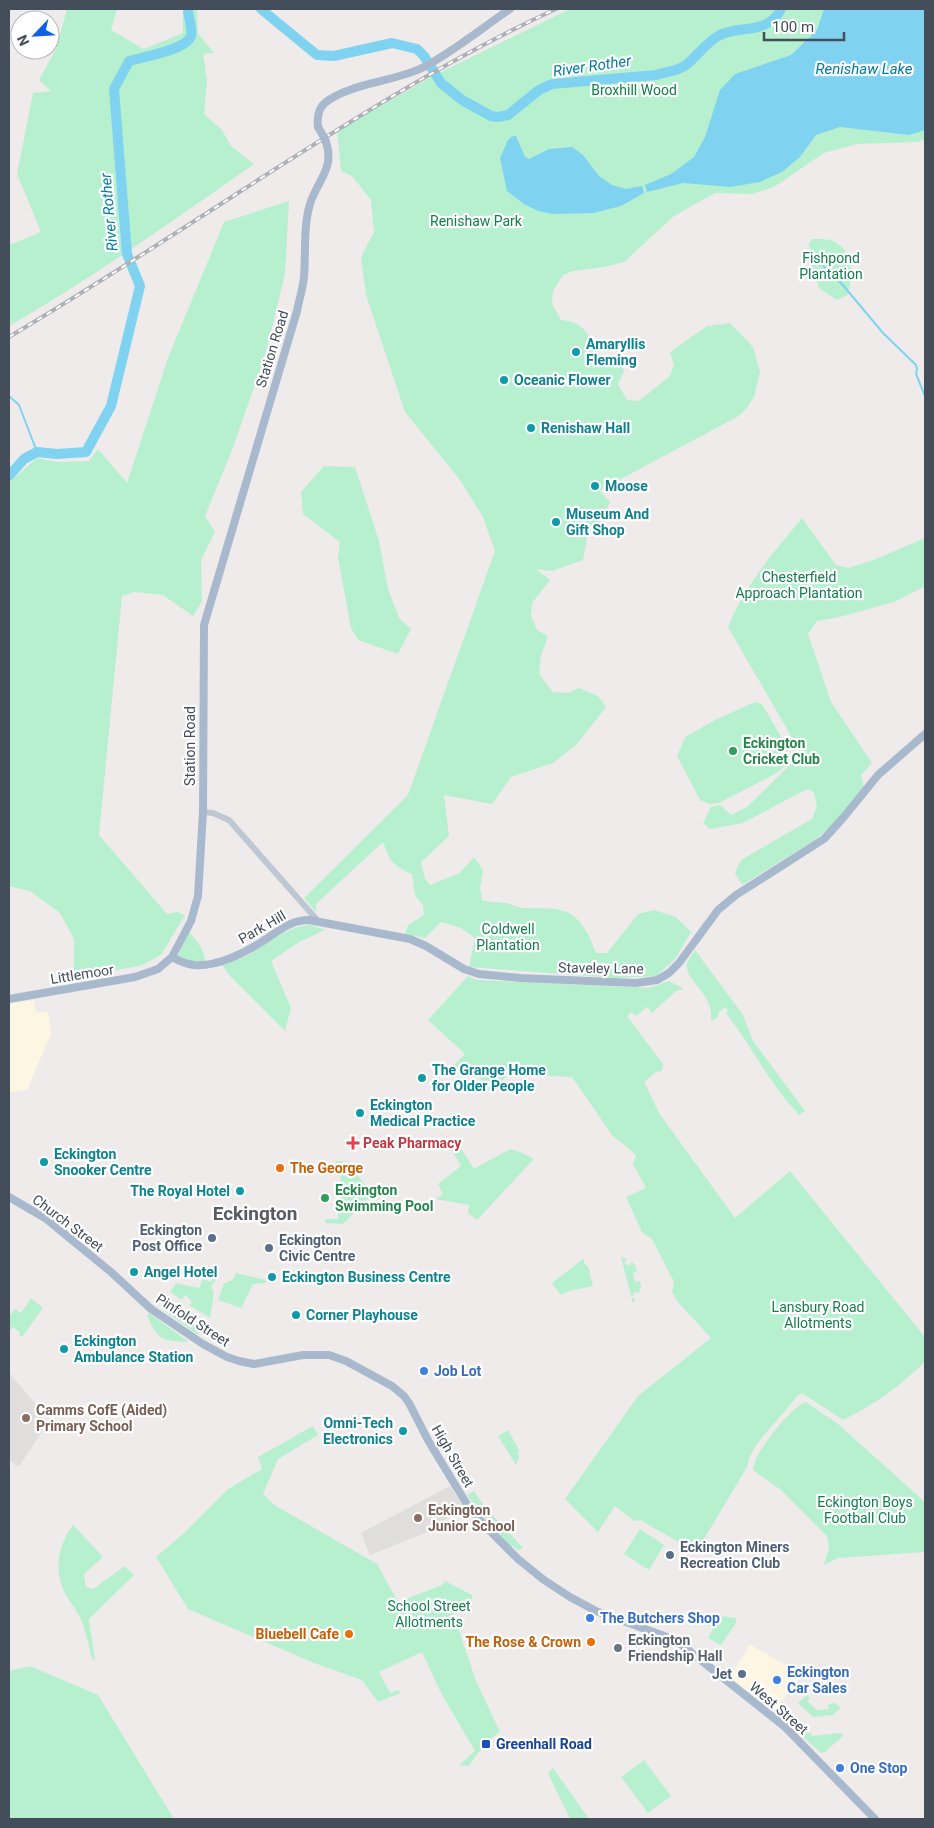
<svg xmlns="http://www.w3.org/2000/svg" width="934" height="1828" font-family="Roboto,sans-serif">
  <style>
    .commercial { fill: #fcf6e2 }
    .education { fill: #e0dddd }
    .green { fill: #b6f0cf }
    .water { fill: #80d3f0 }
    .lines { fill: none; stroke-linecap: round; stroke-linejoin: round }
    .stream { stroke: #80d3f0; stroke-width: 2 }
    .river { stroke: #80d3f0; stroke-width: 10 }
    .minor { stroke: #bec7d2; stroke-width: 6 }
    .major { stroke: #a9b9cd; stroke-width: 8 }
    .rail-casing { stroke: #adb0b7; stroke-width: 4 }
    .rail { stroke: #fff; stroke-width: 2; stroke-dasharray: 5.5; stroke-linecap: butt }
    .major-bridge { stroke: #a9b9cd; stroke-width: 8 }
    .culture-dot { fill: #0f9aa8; stroke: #fff; stroke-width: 2 }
    .leisure-dot { fill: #2e9e5b; stroke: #fff; stroke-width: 2 }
    .health-dot { fill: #e0444e; stroke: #fff; stroke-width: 2 }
    .food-dot { fill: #e8710a; stroke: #fff; stroke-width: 2 }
    .service-dot { fill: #5c6f8a; stroke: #fff; stroke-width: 2 }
    .shop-dot { fill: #3f7fe0; stroke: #fff; stroke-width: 2 }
    .education-dot { fill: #8d6e63; stroke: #fff; stroke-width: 2 }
    .worship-dot { fill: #6b7280; stroke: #fff; stroke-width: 2 }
    .transit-dot { fill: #1a4fb4; stroke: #fff; stroke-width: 2 }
    .labels { text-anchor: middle; stroke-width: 4.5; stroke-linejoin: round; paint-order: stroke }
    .park-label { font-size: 14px; fill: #117e4d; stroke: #fff }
    .culture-label { font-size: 14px; font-weight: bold; fill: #0d838f; stroke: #fff; text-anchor: start }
    .street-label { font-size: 14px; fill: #434e5a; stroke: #fff }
    .leisure-label { font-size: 14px; font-weight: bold; fill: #27864d; stroke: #fff; text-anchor: start }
    .health-label { font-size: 14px; font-weight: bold; fill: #be3a42; stroke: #fff; text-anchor: start }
    .food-label { font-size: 14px; font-weight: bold; fill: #c56008; stroke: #fff; text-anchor: end }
    .service-label { font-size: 14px; font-weight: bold; fill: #4e5e75; stroke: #fff; text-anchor: end }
    .shop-label { font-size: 14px; font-weight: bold; fill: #366cbe; stroke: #fff; text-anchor: start }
    .education-label { font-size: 14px; font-weight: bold; fill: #785e54; stroke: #fff; text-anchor: start }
    .worship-label { font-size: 14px; font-weight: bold; fill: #5b616d; stroke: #fff; text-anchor: start }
    .transit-label { font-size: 14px; font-weight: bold; fill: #164399; stroke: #fff; text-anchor: start }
    .water-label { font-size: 15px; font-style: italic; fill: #057aa4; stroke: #fff }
    .district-label { font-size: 19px; font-weight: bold; fill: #585c61; stroke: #fff }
  </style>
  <rect width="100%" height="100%" fill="#efebeb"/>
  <path class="commercial" d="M34 1000 36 1013 48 1012 51 1034 27 1090 9 1092V1004Z
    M749 1644 794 1670 804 1672 774 1711 729 1677 746 1652Z"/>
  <path class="education" d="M9 1373 39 1408 37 1414 49 1422 19 1466 15 1465 9 1459Z
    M450 1486 463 1506 432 1530 370 1555 361 1533Z"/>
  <path class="green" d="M67 9H117L111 30 144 49 183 33V9H197L198 33 214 53 203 54 207 80 204 114 222 130 231 146 254 164C174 220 94 277 9 326V243L12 244 41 232 17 174 33 93 51 91 39 80 56 49Z
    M570 9H925V139L918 142 857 144 824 153 774 187 752 194 715 193 674 216 624 262 604 267 573 271 563 275 554 289 552 297 553 306 561 320C586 322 589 337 601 356 614 355 619 359 624 371L618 384 627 400 639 401 670 376 674 365 670 352 707 326 730 323 753 347 760 372 754 397 746 409 737 417 602 489 600 491 610 502 597 530 587 538 583 560 552 571 536 569 550 580 532 603 531 616 537 630 548 636 541 656 539 674 553 692 568 693 579 688 598 696 606 707 576 745 553 763 511 777 492 804 444 795 449 836 421 862 425 879 430 885 460 873 474 857 483 870 480 888 482 900C490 902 497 902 506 903 512 904 518 908 524 908 537 909 551 907 564 911 581 916 590 937 596 953H607L638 914 654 910 676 917 691 932 675 959 656 976 616 978 469 967 475 938 461 928 441 922 425 938 405 934 408 925 424 915 423 905 415 895 412 874C394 867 389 860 383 842L316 904V912L304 898 408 795 495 551 483 517 460 480 405 412 366 295 361 257 374 232 371 200 352 176 341 171 337 131 433 76Z
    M289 201 285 274 265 356 232 450 205 516 215 532 201 560 202 601 193 616 163 595 135 592 122 596 99 835 167 914 177 912 185 915 161 955 140 966 74 977V939L60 913 30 891 9 886V485L13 479 37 458 57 462 89 461 98 449 127 483 168 358 224 222Z
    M813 239C819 239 828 239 833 241 856 253 852 274 848 295L837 300 819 288 810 261 809 243Z
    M324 466 355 467 379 541 388 589 399 618 411 629 398 654 358 640 351 628 338 558 340 542 303 514 301 492Z
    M802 518 836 565 849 568 876 559 925 538V586L894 602 840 617 817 621 808 634 831 702 872 763 861 775 864 788 832 826 815 840 742 885 735 873 741 860 812 819 817 806 814 792 807 789 743 823 710 829 703 823 711 807 720 805 731 815 747 807 794 761 798 748 728 627C744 586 774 552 802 518Z
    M755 702 762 704 787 747 788 764 775 774 719 803 710 804 700 800 677 756 685 737 717 719Z
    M311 925 325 930 299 942 271 961 291 1008 285 1031 231 977 222 965C230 962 240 960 248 955 268 944 286 926 311 925Z
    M189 932C197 941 204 948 205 961H192L178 956Z
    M695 950 743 1015 753 1041 805 1111 799 1115C793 1107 785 1100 779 1091 760 1065 745 1038 726 1013L728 1011 725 1007 719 1012 718 1017 711 1021C714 992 685 982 687 964 688 959 692 955 695 950Z
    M468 976 476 980 649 988 669 981 684 989 676 991 652 1013 647 1007 636 1016 631 1012 627 1016 663 1064 662 1071 656 1072 644 1082 659 1113 735 1218 790 1171 925 1337V1362C898 1387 876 1404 843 1420L802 1393 796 1397C783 1417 750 1443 747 1467L701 1544 684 1545 640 1520 634 1521 615 1506 598 1532 565 1499 638 1396 711 1338 677 1301 672 1292 674 1282 652 1239 642 1232 626 1197 646 1188 633 1164 636 1155 612 1135 572 1077 509 1074 490 1092 478 1076 451 1068 465 1054 428 1020Z
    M459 1145 474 1169 510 1149 520 1152 534 1159 477 1220 468 1213 469 1205 436 1199 443 1194 438 1184 461 1166 451 1149Z
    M336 1161H342C352 1170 366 1181 369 1195L368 1199 343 1224 325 1223V1219H338L341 1172 335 1165Z
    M621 1257 627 1259 624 1263 629 1266 632 1262 635 1265 637 1272 633 1273 635 1282 640 1281 641 1287 639 1293 635 1292 632 1297 635 1299 633 1303Z
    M583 1259 586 1266H588L593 1286C582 1289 570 1289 561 1295L552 1283Z
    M236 1273 266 1280 265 1283 253 1284 241 1308 218 1300 224 1283H227L228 1281H232Z
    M215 1275 216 1279 211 1287 214 1292 210 1318 189 1305 192 1302 190 1300V1299L185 1295 182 1300 170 1292 176 1283 199 1288 203 1279 211 1282Z
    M31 1298 43 1308 22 1337 19 1335 20 1332 13 1327 11 1330 9 1328V1313L11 1314 15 1309 21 1313Z
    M170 1309C181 1310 197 1322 199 1332L198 1335 166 1312Z
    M149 1313 189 1342C161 1340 160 1342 147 1316Z
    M806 1402 838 1424 925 1502V1552L838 1558 824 1565 829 1548 827 1536 781 1490 753 1470C754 1465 755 1460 758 1455 765 1442 792 1406 806 1402Z
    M313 1426 318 1435 278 1459 263 1494 276 1506 377 1564 398 1602 442 1585 445 1581 472 1595V1599L469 1601 471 1604 465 1607 462 1603 455 1607 457 1611 453 1613 476 1681 500 1732C491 1737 485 1745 478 1753 474 1758 473 1762 468 1766L459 1765 475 1751 441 1693 422 1652 379 1672 390 1693 398 1690 401 1693 378 1702 362 1680 314 1663 188 1609 156 1557 183 1534 228 1489 262 1469 258 1457Z
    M508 1430 519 1450 517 1454 519 1456 516 1465 498 1436Z
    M474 1491 484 1506 523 1548 518 1550 513 1546 511 1547 486 1521 467 1495Z
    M73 1525 103 1557 84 1574 86 1587 93 1589 125 1566 134 1575 89 1619 95 1660 92 1659C89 1647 86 1634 82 1622 78 1612 71 1603 66 1595 53 1572 58 1545 73 1525Z
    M640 1529 664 1545 649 1570 624 1554Z
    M699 1613 736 1618V1623L721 1645 708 1638 714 1627 697 1624Z
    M30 1666 98 1695 174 1819H9V1671Z
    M807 1695 810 1698 807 1701 817 1710 829 1709 828 1704 834 1703 841 1708 833 1715 813 1717 798 1703Z
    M777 1706 804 1733H811L812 1736 841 1733 843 1736 825 1752 821 1753 774 1711Z
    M644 1760 671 1796 648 1813 621 1777Z
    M553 1768 589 1819H570L548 1773Z"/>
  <path class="water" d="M824 9H925V130L909 135 840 127 816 135 800 157 782 172 760 182 730 187 683 183 647 192 645 185 671 174 694 157 705 137 720 90 735 74 791 55 817 30Z
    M513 136H516L525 157 529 159 549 149 572 147 583 155 599 176 612 185 626 189 642 186 644 193 621 206 594 213 553 214 538 211 524 204 507 191 500 158 508 140Z"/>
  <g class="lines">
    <path class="stream" d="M814 257 842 284 883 333 916 365 917 369 916 374 925 396
      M9 396 19 405 37 452"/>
    <path class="river" d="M261 9 317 55 334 56 392 43 417 49 424 56 441 83 462 100 491 116 498 117 508 115 539 90 552 84 656 75C666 72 678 71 686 65 697 56 706 43 718 36 740 24 767 36 781 9
      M9 476 24 459 37 452 57 454 86 452 111 406 140 286 127 254 114 89 129 61C143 57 186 50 191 36 193 28 188 18 188 9"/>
    <path class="minor" d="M203 812 213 813 229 820 318 921"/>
    <path class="major" d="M318 127C317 118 318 108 326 102 351 83 394 82 424 67 454 51 482 28 510 9
      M172 957C179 961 186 964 194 965 217 967 245 953 263 941 279 931 290 920 309 920L410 939 426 946 464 969 479 974 520 978 636 983 657 980 669 973 679 963 718 910 736 895 824 839 843 818 878 775 925 734
      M9 999 135 977 158 969 172 957 191 921 198 896 203 812 204 625 297 311C299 300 303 288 304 277 306 254 303 227 310 204 318 179 336 168 325 139
      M9 1197 45 1218 111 1272 151 1309 203 1344 227 1357 239 1361 254 1364 303 1355H329L346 1361 392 1386 404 1396 409 1403 429 1442 468 1506 486 1527 518 1559 544 1580 570 1597 596 1611 667 1637 683 1646 784 1726 875 1819"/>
    <defs>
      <path id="rail" d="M9 337C93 287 176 233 258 180 355 118 452 57 556 9"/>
    </defs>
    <use href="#rail" class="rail-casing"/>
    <use href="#rail" class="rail"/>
    <path class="major-bridge" d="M318 127 325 139"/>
  </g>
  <g class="culture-dot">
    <circle cx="576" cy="352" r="5"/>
    <circle cx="504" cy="380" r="5"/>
    <circle cx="531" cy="428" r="5"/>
    <circle cx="595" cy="486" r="5"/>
    <circle cx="556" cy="522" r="5"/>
    <circle cx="422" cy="1078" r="5"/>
    <circle cx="360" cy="1113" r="5"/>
    <circle cx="44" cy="1162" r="5"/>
    <circle cx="240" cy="1191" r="5"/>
    <circle cx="134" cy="1272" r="5"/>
    <circle cx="272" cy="1277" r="5"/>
    <circle cx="296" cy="1315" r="5"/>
    <circle cx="64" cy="1349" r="5"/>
    <circle cx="403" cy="1431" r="5"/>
  </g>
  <g class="leisure-dot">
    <circle cx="733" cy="751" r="5"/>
    <circle cx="325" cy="1198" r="5"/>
  </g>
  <path class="health-dot" d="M350.5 1135.5h5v5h5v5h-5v5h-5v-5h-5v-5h5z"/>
  <g class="food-dot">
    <circle cx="280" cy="1168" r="5"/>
    <circle cx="349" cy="1634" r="5"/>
    <circle cx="591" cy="1642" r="5"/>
  </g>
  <g class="service-dot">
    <circle cx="212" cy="1238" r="5"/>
    <circle cx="269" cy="1248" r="5"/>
    <circle cx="670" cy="1555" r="5"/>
    <circle cx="742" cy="1674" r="5"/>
  </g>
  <g class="shop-dot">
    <circle cx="424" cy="1371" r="5"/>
    <circle cx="590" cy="1618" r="5"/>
    <circle cx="777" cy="1680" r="5"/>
    <circle cx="840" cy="1768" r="5"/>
  </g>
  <g class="education-dot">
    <circle cx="26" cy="1418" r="5"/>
    <circle cx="418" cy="1518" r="5"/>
  </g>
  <circle class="worship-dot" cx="618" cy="1648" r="5"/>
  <rect class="transit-dot" x="481" y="1739" width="10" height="10" rx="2.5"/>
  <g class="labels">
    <g class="park-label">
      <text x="634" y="95">Broxhill Wood</text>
      <text x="476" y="226">Renishaw Park</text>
      <text x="831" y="263">Fishpond<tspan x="831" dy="16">Plantation</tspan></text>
      <text x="799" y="582">Chesterfield<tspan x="799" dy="16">Approach Plantation</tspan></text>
      <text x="508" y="934">Coldwell<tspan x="508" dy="16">Plantation</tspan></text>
      <text x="818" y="1312">Lansbury Road<tspan x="818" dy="16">Allotments</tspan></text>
      <text x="865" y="1507">Eckington Boys<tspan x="865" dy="16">Football Club</tspan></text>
      <text x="429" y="1611">School Street<tspan x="429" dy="16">Allotments</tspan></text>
    </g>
    <g class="culture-label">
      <text x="586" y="349">Amaryllis<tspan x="586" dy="16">Fleming</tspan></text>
      <text x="514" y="385">Oceanic Flower</text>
      <text x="541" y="433">Renishaw Hall</text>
      <text x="605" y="491">Moose</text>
      <text x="566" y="519">Museum And<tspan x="566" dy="16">Gift Shop</tspan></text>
      <text x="432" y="1075">The Grange Home<tspan x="432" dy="16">for Older People</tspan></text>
      <text x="370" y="1110">Eckington<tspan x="370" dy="16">Medical Practice</tspan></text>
      <text x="54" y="1159">Eckington<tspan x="54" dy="16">Snooker Centre</tspan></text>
      <text x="230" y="1196" text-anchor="end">The Royal Hotel</text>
      <text x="144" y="1277">Angel Hotel</text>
      <text x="282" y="1282">Eckington Business Centre</text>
      <text x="306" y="1320">Corner Playhouse</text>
      <text x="74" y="1346">Eckington<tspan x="74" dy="16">Ambulance Station</tspan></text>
      <text x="393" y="1428" text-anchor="end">Omni-Tech<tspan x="393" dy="16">Electronics</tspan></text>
    </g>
    <g class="street-label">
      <text transform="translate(272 349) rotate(-73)" y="5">Station Road</text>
      <text transform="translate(190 746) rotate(-90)" y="5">Station Road</text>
      <text transform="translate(262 927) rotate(-30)" y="5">Park Hill</text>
      <text transform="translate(601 968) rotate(1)" y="5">Staveley Lane</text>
      <text transform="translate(82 974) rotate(-9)" y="5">Littlemoor</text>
      <text transform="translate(68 1223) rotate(37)" y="5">Church Street</text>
      <text transform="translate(193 1320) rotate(33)" y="5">Pinfold Street</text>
      <text transform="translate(453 1456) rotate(60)" y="5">High Street</text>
      <text transform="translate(779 1708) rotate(41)" y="5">West Street</text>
    </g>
    <g class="leisure-label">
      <text x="743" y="748">Eckington<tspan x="743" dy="16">Cricket Club</tspan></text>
      <text x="335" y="1195">Eckington<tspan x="335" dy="16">Swimming Pool</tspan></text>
    </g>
    <g class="health-label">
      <text x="363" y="1148">Peak Pharmacy</text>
    </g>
    <g class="food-label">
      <text x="290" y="1173" text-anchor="start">The George</text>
      <text x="339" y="1639">Bluebell Cafe</text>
      <text x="581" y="1647">The Rose &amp; Crown</text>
    </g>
    <g class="service-label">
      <text x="202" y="1235">Eckington<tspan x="202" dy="16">Post Office</tspan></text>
      <text x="279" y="1245" text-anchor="start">Eckington<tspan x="279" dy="16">Civic Centre</tspan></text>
      <text x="680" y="1552" text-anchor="start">Eckington Miners<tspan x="680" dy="16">Recreation Club</tspan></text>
      <text x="732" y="1679">Jet</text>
    </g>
    <g class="shop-label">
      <text x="434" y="1376">Job Lot</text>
      <text x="600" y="1623">The Butchers Shop</text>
      <text x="787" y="1677">Eckington<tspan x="787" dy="16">Car Sales</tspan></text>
      <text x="850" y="1773">One Stop</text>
    </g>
    <g class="education-label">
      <text x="36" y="1415">Camms CofE (Aided)<tspan x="36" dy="16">Primary School</tspan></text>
      <text x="428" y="1515">Eckington<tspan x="428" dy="16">Junior School</tspan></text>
    </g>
    <g class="worship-label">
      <text x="628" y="1645">Eckington<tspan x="628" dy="16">Friendship Hall</tspan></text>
    </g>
    <g class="transit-label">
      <text x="496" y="1749">Greenhall Road</text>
    </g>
    <g class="water-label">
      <text transform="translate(592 66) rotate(-8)" y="5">River Rother</text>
      <text x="864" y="74">Renishaw Lake</text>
      <text transform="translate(109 212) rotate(-95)" y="5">River Rother</text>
    </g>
    <g class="district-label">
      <text x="255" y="1220">Eckington</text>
    </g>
  </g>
  <rect width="934" height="1828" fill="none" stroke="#434e5a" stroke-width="20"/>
  <g transform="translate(35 35) rotate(245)"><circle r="24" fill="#ffffff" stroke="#b4b8bd"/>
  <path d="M0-4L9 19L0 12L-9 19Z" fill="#0f61e5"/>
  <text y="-8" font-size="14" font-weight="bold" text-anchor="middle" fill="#434e5a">N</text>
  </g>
  <path d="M764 32v8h80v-8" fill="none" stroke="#434e5a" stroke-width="2.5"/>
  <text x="772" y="32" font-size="15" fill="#434e5a" stroke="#ffffff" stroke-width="4" paint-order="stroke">100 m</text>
</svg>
